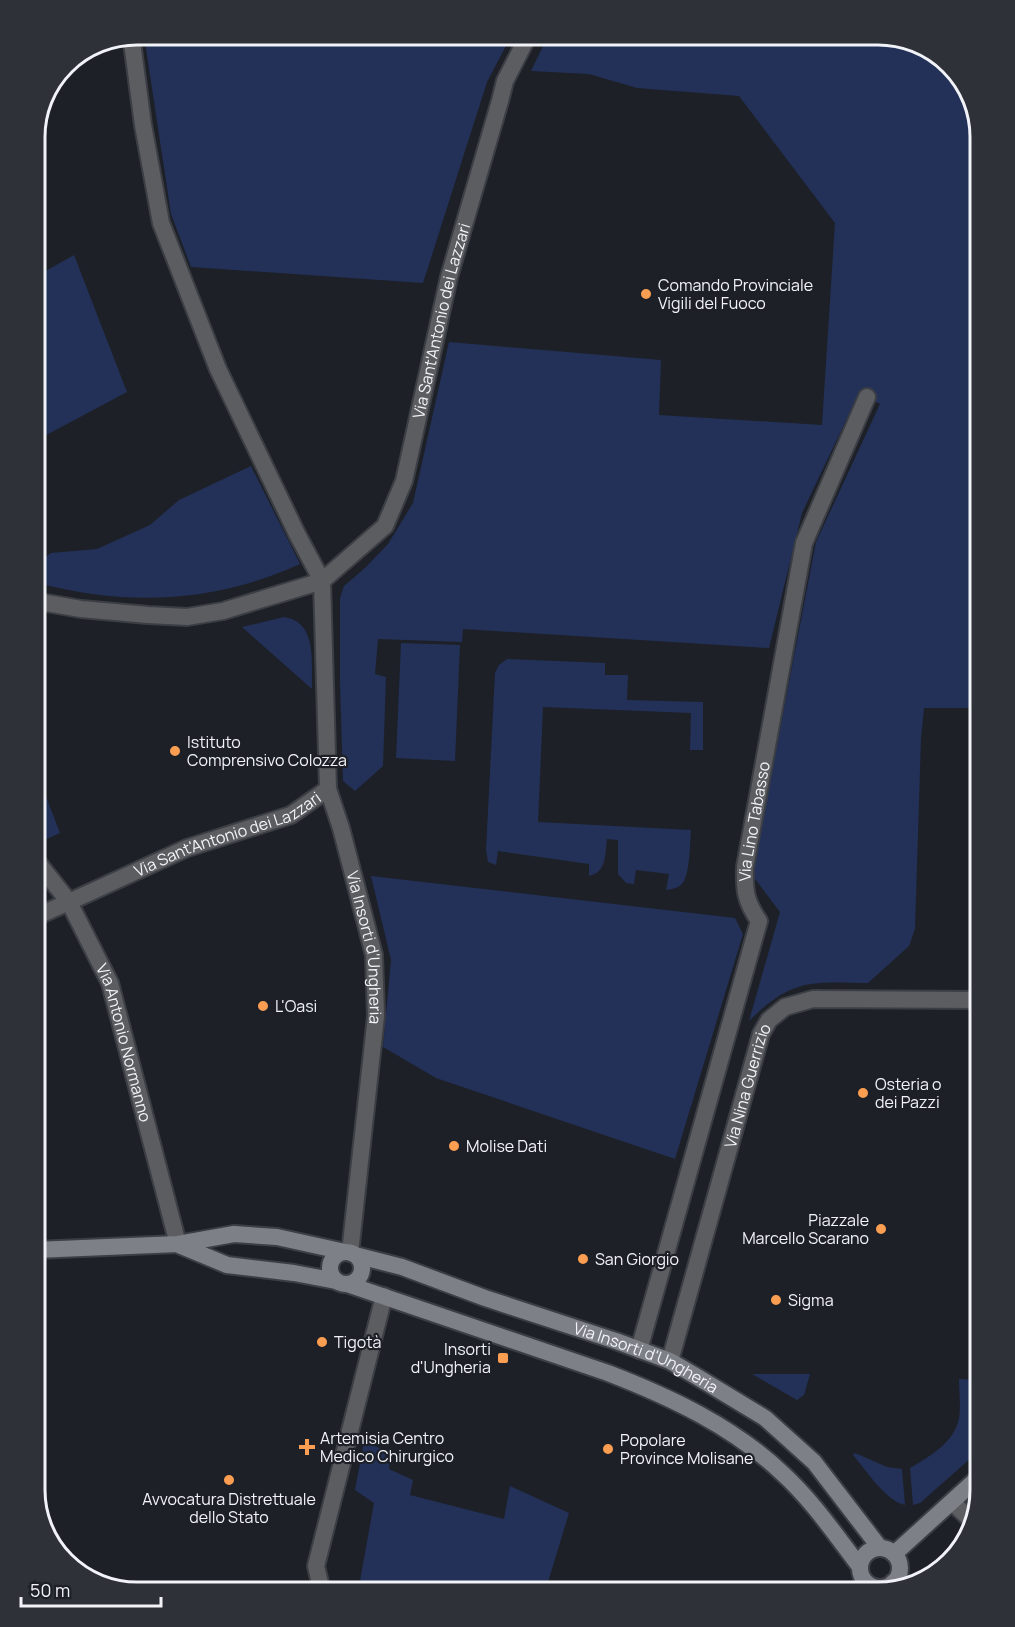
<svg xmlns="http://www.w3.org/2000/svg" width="1015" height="1627" font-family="Manrope,sans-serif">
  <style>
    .green { fill: #233158 }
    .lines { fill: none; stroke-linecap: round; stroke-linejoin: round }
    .minor-casing { stroke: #3b3e44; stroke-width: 20 }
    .tertiary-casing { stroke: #3b3e44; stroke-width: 20 }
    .secondary-casing { stroke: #3b3e44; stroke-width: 20 }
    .minor { stroke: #5c5d61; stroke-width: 16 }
    .tertiary { stroke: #5c5d61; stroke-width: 16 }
    .secondary { stroke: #7d8086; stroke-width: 16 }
    .poi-dot { fill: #fb9e52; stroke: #1d2027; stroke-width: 2 }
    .labels { text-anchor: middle; stroke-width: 4.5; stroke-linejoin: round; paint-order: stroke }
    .poi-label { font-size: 16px; fill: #f1f3f8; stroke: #1d2027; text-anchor: start }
    .street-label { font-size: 16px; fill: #f1f3f8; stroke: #1d2027 }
    .rim { fill: none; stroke: #f1f3f8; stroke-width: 3 }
  </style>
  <rect width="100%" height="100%" fill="#1d2027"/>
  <path class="green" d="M885 35 934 52 970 92 980 138V708H924L921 738 915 929 909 946 868 983C811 982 792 978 749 1021L780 912 752 875 816 542 880 404 859 393 802 513 769 648 463 629 462 642 378 639 375 674 386 677 383 766 355 791 343 781 340 683V598L344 586 365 568 388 544 413 503 449 342 661 360 659 415 822 425 835 223 739 96 637 88 589 74 531 71 547 38Z
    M510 38 487 82 423 283 191 267 171 214 145 42Z
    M74 255 127 392 35 441V277Z
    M251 466 300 564C215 603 124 607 35 582V564L51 553 97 549 150 525 179 500Z
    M284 617C318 622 311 663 312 689L242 627Z
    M401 643 460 645 455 761 396 758Z
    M507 659 605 663V675H628L627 700 703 702V750H690L691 713 543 707 538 822 691 830C690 844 690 869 684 881 680 888 673 889 666 890L669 874 636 870 634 884 626 883 618 874V840L607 839C605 854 607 872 589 876V864L498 851 496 865 488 862 486 850 495 673 499 665Z
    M35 768 60 833 38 843 35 839Z
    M371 876 735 918 743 934 675 1159 436 1078 383 1047 391 960Z
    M752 1374H810L804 1395 797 1400Z
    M959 1379 980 1380V1450L920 1503 913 1505 910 1468C929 1457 955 1442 959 1418 961 1406 959 1391 959 1379Z
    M364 1442 390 1452 389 1469 413 1480 410 1495 504 1519 510 1486 569 1513 545 1592H358L374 1503 355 1490Z
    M855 1453 887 1467 902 1469 905 1505C887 1502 865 1469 853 1455Z"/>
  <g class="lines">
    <defs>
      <g id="minor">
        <path id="s1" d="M132 42 143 125 161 223 218 369 297 534 322 581 328 789 341 828 374 955 376 1016 350 1253"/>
        <path id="s2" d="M35 859 69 902 110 983 178 1244"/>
        <path id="s3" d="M35 917 69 902 187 848 291 815 328 789"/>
        <path id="s4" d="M639 1350 759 921C746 902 744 891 745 867L804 543 867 397"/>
        <path id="s5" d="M670 1361 761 1034 769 1020 785 1007 813 999 980 1000"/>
        <path d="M952 1502 972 1521"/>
        <path d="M893 1582 898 1588"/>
        <path d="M322 1592 316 1566 384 1296"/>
      </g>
      <g id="tertiary">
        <path id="s6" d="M35 601 81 609 148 615 187 617 223 611 322 581 385 526 404 481 449 277 500 101 505 81 527 38"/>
      </g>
      <g id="secondary">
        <path d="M179 1245 227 1265 294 1273 336 1281"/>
        <path d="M35 1250 178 1244 234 1234 277 1237 345 1252"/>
        <circle cx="346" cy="1268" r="16"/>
        <path id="s7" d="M355 1255 402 1267 485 1298 616 1341 670 1361 699 1378 765 1418 814 1462 880 1548"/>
        <path d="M347 1284 608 1373C670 1397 732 1426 781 1472 812 1500 835 1534 860 1567"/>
        <circle cx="880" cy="1568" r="20"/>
        <path d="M894 1554 980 1476"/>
      </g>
    </defs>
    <use href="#minor" class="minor-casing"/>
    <use href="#tertiary" class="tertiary-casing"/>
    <use href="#secondary" class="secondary-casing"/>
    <use href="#minor" class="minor"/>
    <use href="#tertiary" class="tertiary"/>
    <use href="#secondary" class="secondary"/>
  </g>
  <g class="poi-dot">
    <circle cx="646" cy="294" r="6"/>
    <circle cx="175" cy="751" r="6"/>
    <circle cx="263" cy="1006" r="6"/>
    <circle cx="863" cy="1093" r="6"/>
    <circle cx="454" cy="1146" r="6"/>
    <circle cx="881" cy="1229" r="6"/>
    <circle cx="583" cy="1259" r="6"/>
    <circle cx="776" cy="1300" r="6"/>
    <circle cx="322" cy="1342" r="6"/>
    <rect x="497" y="1352" width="12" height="12" rx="3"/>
    <path d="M304 1438h6v6h6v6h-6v6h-6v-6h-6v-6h6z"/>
    <circle cx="608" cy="1449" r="6"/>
    <circle cx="229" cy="1480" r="6"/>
  </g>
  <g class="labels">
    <g class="poi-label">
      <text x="658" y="291">Comando Provinciale<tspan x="658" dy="18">Vigili del Fuoco</tspan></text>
      <text x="187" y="748">Istituto<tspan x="187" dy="18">Comprensivo Colozza</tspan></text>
      <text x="275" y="1012">L'Oasi</text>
      <text x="875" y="1090">Osteria o<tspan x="875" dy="18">dei Pazzi</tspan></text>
      <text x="466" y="1152">Molise Dati</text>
      <text x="869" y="1226" text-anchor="end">Piazzale<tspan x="869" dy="18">Marcello Scarano</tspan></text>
      <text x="595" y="1265">San Giorgio</text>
      <text x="788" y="1306">Sigma</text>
      <text x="334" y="1348">Tigotà</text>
      <text x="491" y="1355" text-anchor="end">Insorti<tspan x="491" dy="18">d'Ungheria</tspan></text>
      <text x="320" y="1444">Artemisia Centro<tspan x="320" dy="18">Medico Chirurgico</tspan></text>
      <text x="620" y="1446">Popolare<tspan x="620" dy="18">Province Molisane</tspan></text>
      <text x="229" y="1505" text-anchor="middle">Avvocatura Distrettuale<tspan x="229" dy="18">dello Stato</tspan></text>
    </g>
    <g class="street-label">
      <text dy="6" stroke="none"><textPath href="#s6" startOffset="590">Via Sant'Antonio dei Lazzari</textPath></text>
      <text dy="6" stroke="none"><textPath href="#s4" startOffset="549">Via Lino Tabasso</textPath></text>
      <text dy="6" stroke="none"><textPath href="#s3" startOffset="210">Via Sant'Antonio dei Lazzari</textPath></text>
      <text dy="6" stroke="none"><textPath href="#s1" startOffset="948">Via Insorti d'Ungheria</textPath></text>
      <text dy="6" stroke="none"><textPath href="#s2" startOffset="207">Via Antonio Normanno</textPath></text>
      <text dy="6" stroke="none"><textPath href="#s5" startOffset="286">Via Nina Guerrizio</textPath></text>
      <text dy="6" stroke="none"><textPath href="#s7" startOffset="309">Via Insorti d'Ungheria</textPath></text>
    </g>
  </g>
  <path d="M0 0H1015V1627H0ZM137 45H878A92 92 0 0 1 970 137V1490A92 92 0 0 1 878 1582H137A92 92 0 0 1 45 1490V137A92 92 0 0 1 137 45Z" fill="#2e3138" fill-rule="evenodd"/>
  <path class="rim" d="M137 45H878A92 92 0 0 1 970 137V1490A92 92 0 0 1 878 1582H137A92 92 0 0 1 45 1490V137A92 92 0 0 1 137 45Z"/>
  <path d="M21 1597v9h140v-9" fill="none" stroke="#f1f3f8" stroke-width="3"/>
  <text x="30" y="1597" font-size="18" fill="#f1f3f8" stroke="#1d2027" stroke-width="4.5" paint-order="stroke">50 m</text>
</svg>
